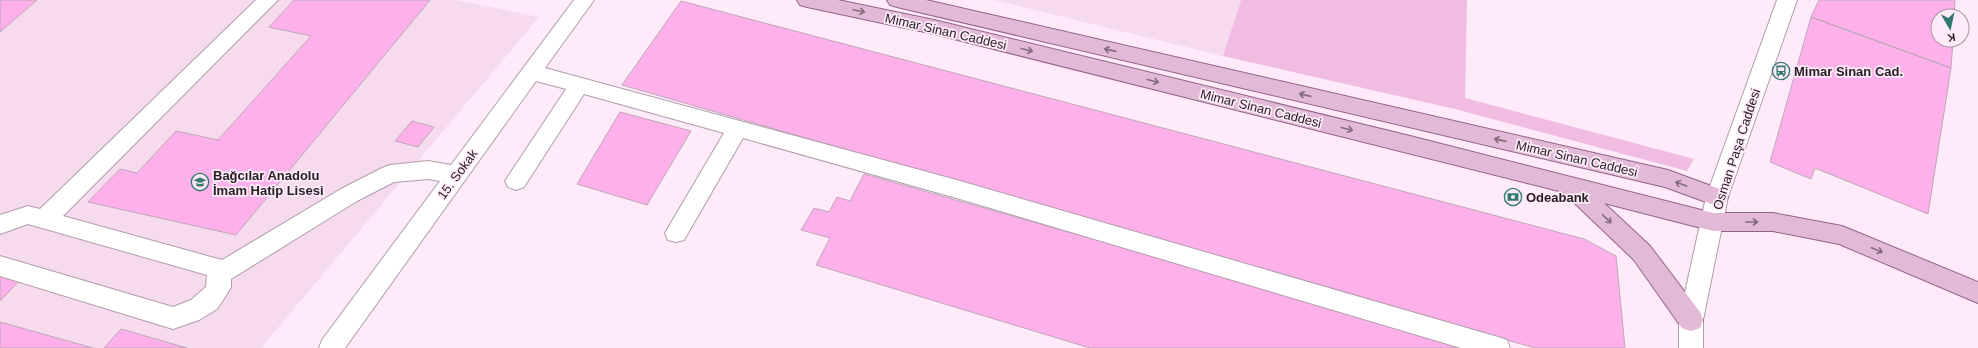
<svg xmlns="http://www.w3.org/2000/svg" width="1978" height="348" font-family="Arial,sans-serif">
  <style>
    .built { fill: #f6dbee }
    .green { fill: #f0bce2 }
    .building { fill: #feb0ea; stroke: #bca8b7 }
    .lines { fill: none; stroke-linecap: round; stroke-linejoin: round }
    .minor-casing { stroke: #b09dab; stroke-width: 2 }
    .major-casing { stroke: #936487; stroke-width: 2 }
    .minor { fill: #fff; fill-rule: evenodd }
    .major { fill: #e2b9d7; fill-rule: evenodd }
    .oneway { stroke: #846c7d }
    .labels { text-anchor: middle; stroke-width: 3.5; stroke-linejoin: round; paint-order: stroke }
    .street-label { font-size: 13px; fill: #251e23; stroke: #ffeaf9 }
    .poi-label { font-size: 13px; font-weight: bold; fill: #251e23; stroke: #ffeaf9; text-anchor: start }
  </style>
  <rect width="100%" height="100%" fill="#ffeaf9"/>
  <path class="built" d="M0 0H456L539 17 261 348H0Z
    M994 0H1241L1223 56Z"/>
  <path class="green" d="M1241 0H1467L1465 98 1694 159 1687 171 1455 109 1223 56Z"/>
  <path class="building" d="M0 0H37L0 32Z
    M294 0H430L236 235 88 202 120 169 137 173 176 131 218 140 311 36 269 27Z
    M1819 0H1955L1954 16H1938V40H1953L1951 68 1811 17Z
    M681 1 1584 239 1616 256 1625 348H1535L622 85Z
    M1811 17 1951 68 1928 214 1815 168 1811 179 1770 162Z
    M620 112 691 131 647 205 577 184Z
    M412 121 434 127 418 147 395 141Z
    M864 174 1474 347V348H1090L816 265 830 238 801 230 814 208 829 212 837 197 850 201Z
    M0 272 22 278 0 301Z
    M0 322 93 348H0Z
    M121 329 187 348H104Z"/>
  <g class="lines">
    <defs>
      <path id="minor" d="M256 0H278L63 216 222 260 341 189 382 168 390 165 428 161 451 165 574 0H594L545 68 953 179 1498 337 1507 340 1510 348H1461L953 197 743 138 684 240 676 242 668 240 665 233 724 133 584 94 524 187 516 190 508 187 505 181 566 89 536 81 345 348H319L322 340 440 181 428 179 394 182 357 201 231 279V287L227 294 217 309 199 320 173 329 0 276V256L173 307 191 300 206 287 207 275 28 224 0 234V215L28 206 40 209Z
        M1777 0H1797L1728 197 1703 320V348H1679V320L1706 197Z"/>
      <path id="major" d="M797 0H838L934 20 1410 136 1713 213H1773L1842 226 1978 282V303L1839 244 1773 231H1713L1604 203 1650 246 1700 312 1703 320 1700 328 1691 331 1682 328 1634 260 1563 192 934 34 807 7 800 5Z
        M887 0H926L1668 170 1725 191 1728 197 1725 203 1717 206 1665 187 897 7 890 5Z"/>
    </defs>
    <use href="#minor" class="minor-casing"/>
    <use href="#major" class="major-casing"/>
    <use href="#minor" class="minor"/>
    <use href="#major" class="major"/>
  </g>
  <defs><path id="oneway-shaft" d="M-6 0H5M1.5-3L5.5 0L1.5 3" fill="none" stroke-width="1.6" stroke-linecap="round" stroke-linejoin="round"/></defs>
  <g class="oneway">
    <use href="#oneway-shaft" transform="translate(859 11) rotate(12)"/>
    <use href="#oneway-shaft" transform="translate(1027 50) rotate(14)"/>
    <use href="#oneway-shaft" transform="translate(1110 50) rotate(-167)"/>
    <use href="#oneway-shaft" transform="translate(1153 81) rotate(14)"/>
    <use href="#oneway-shaft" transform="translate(1305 95) rotate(-167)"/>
    <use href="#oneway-shaft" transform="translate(1347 129) rotate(14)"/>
    <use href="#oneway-shaft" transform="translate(1500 140) rotate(-167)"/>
    <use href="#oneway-shaft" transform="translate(1681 184) rotate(-160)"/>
    <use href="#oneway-shaft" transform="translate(1607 219) rotate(43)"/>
    <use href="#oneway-shaft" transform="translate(1752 222)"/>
    <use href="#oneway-shaft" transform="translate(1877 250) rotate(23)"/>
  </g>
  <defs>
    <symbol id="bus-ring" viewBox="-11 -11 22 22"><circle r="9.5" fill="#ffeaf9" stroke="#327972" stroke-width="1.5"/><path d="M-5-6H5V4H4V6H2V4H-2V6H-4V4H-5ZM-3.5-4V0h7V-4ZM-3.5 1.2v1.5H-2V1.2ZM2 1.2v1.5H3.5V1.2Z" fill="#327972"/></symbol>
    <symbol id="school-ring" viewBox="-11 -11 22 22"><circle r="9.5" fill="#ffeaf9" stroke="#327972" stroke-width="1.5"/><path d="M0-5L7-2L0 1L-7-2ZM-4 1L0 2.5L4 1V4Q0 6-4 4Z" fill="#327972"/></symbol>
    <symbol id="bank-ring" viewBox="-11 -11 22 22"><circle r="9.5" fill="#ffeaf9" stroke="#327972" stroke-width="1.5"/><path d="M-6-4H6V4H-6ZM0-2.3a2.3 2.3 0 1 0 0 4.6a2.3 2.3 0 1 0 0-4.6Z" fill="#327972"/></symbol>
  </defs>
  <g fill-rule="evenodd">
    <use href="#bus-ring" x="1771" y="61" width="20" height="20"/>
    <use href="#school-ring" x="190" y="172" width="20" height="20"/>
    <use href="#bank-ring" x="1503" y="187" width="20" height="20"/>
  </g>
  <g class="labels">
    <g class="street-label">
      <text transform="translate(946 31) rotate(13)" y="5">Mimar Sinan Caddesi</text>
      <text transform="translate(1261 108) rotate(14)" y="5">Mimar Sinan Caddesi</text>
      <text transform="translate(1736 149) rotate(-72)" y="5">Osman Paşa Caddesi</text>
      <text transform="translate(1577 158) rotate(13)" y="5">Mimar Sinan Caddesi</text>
      <text transform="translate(457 174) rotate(-54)" y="5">15. Sokak</text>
    </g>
    <g class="poi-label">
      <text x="1794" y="76">Mimar Sinan Cad.</text>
      <text x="213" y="180">Bağcılar Anadolu<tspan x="213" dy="15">İmam Hatip Lisesi</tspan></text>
      <text x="1526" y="202">Odeabank</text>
    </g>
  </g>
  <g transform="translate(1950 28) rotate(171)"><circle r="19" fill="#ffeaf9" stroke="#a898a3"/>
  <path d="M0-3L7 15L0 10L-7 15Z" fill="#327972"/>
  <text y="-6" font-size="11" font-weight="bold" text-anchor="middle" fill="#251e23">K</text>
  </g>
</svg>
